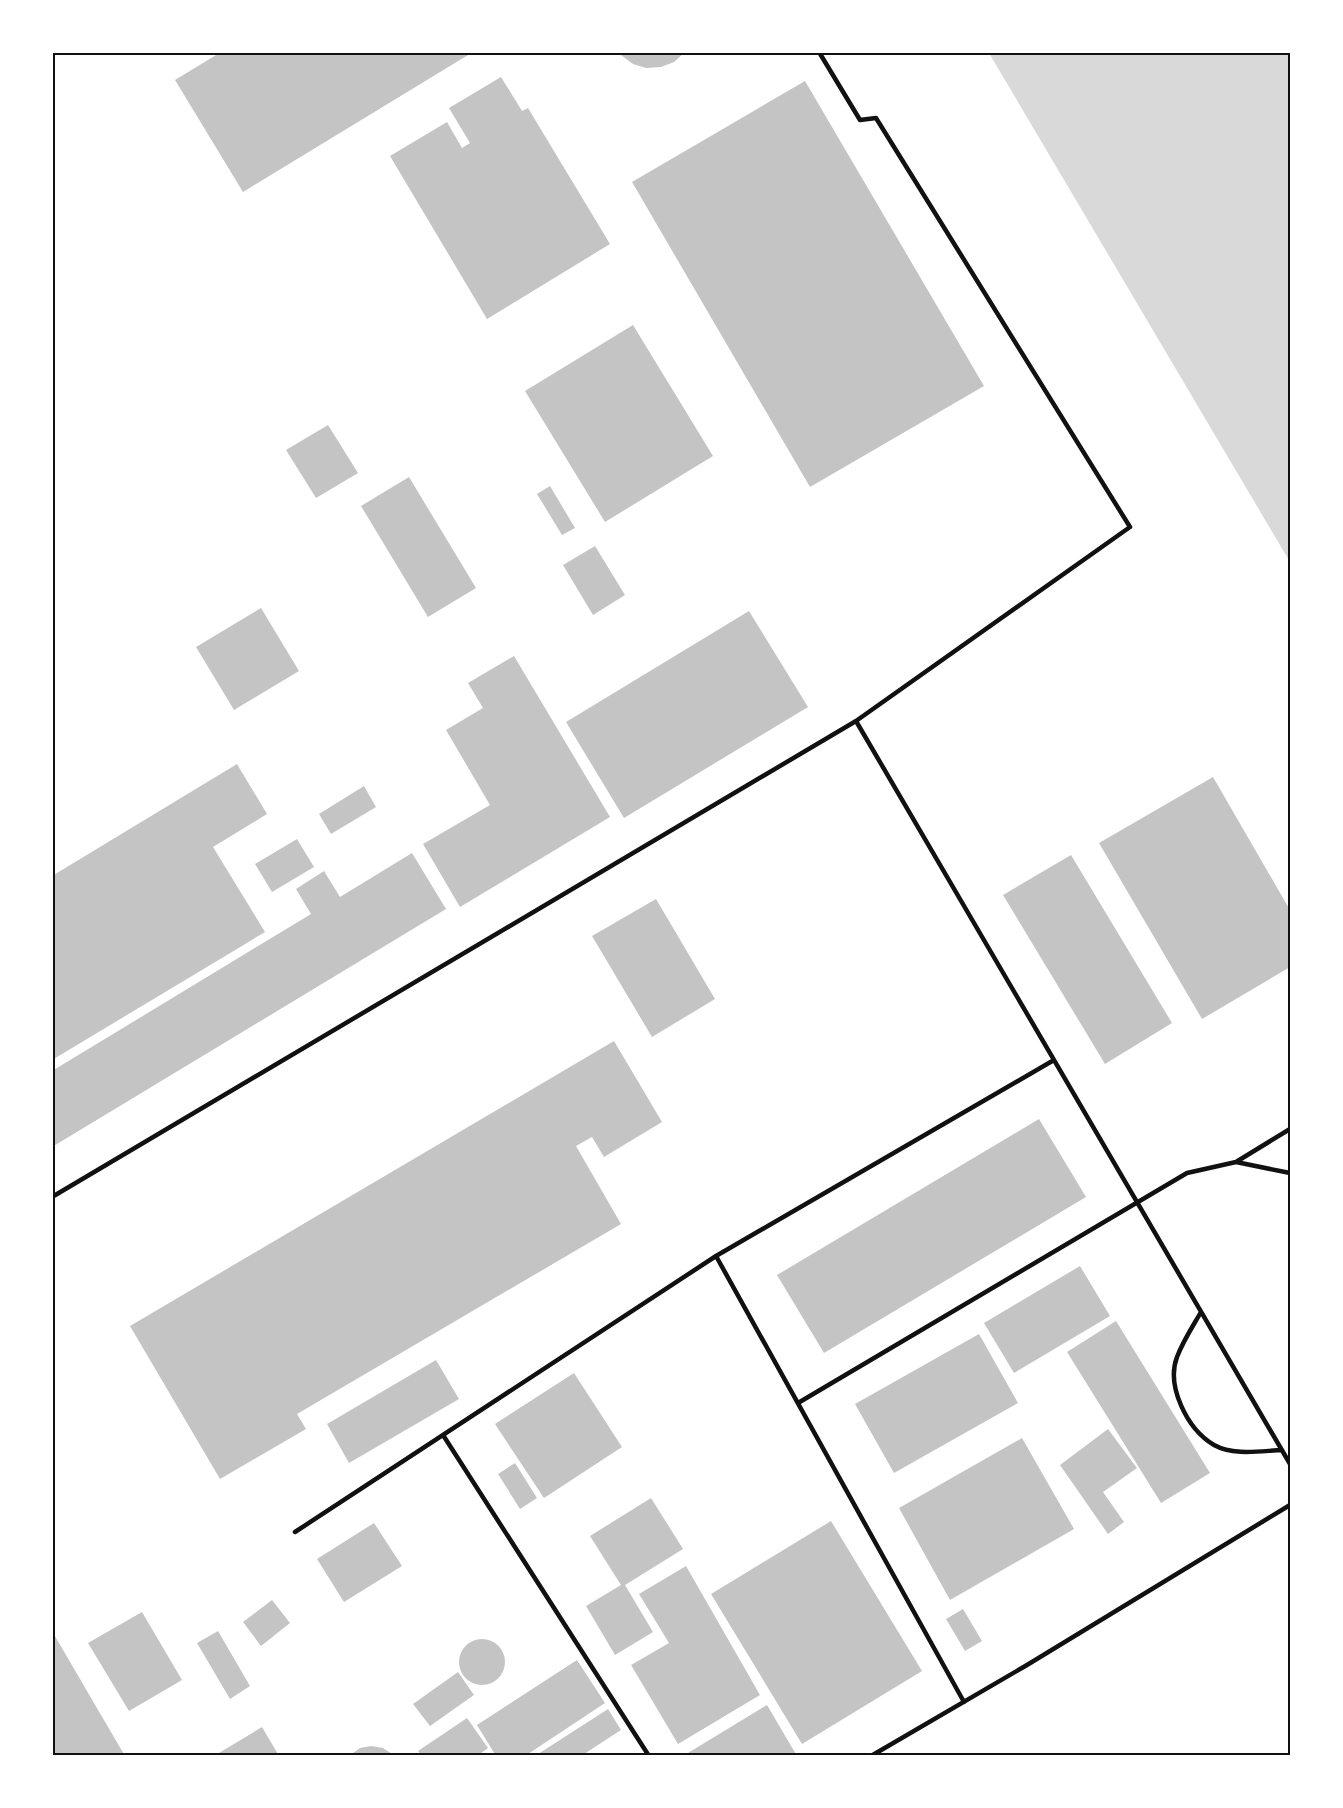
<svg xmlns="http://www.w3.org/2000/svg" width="1343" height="1808" font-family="'Varela Round',sans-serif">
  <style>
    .water { fill: #d9d9d9 }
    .building { fill: #c4c4c4 }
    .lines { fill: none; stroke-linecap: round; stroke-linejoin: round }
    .service { stroke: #111; stroke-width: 4.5 }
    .neatline { fill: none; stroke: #111; stroke-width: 2 }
  </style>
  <rect width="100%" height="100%" fill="#fff"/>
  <path class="water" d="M989 53H1290V562Z"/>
  <path class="building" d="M221 52H473L243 192 175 80Z
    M617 52H685L674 62 661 67 646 68 633 64Z
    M501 77 522 111 528 108 610 244 487 319 390 156 447 122 462 148 470 143 449 108Z
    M805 81 984 386 810 487 632 182Z
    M633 325 713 456 605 522 525 391Z
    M328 425 358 473 316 498 286 450Z
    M409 477 476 588 428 617 361 506Z
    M550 486 575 528 562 535 537 494Z
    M595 546 625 595 593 615 563 565Z
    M261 608 299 671 234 710 196 647Z
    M749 611 808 707 624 818 566 722Z
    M514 656 610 817 460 907 423 844 490 805 446 730 483 708 468 683Z
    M237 764 267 814 213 847 265 932 52 1060V876Z
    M1213 777 1290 910V967L1202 1019 1099 843Z
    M364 786 376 807 331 834 319 814Z
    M297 839 314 867 272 892 255 864Z
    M412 853 446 909 52 1147V1071L311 914 296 889 324 871 340 897Z
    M1071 855 1172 1023 1105 1064 1003 895Z
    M656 899 715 999 652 1037 592 936Z
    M614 1041 662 1122 604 1157 592 1137 576 1146 621 1224 297 1414 306 1429 220 1479 130 1326Z
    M1039 1119 1086 1197 824 1353 777 1275Z
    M1080 1266 1110 1316 1014 1373 984 1323Z
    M1116 1321 1210 1473 1161 1503 1067 1352Z
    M979 1334 1018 1403 894 1473 855 1404Z
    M436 1360 459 1399 349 1463 327 1424Z
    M574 1373 622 1447 544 1498 495 1424Z
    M1108 1429 1137 1468 1103 1492 1124 1522 1108 1534 1060 1465Z
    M1022 1438 1074 1529 950 1600 899 1508Z
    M515 1463 537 1498 520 1509 498 1474Z
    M651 1498 683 1549 625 1585 653 1632 615 1655 586 1606 621 1585 590 1536Z
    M831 1521 922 1671 802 1744 711 1594Z
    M374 1523 402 1566 344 1602 317 1559Z
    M686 1566 760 1695 678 1744 631 1665 669 1643 639 1594Z
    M272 1600 290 1623 261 1646 243 1622Z
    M963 1609 982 1641 965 1651 946 1619Z
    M142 1612 182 1680 129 1711 88 1643Z
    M52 1631 101 1715 125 1756H52Z
    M218 1631 250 1686 230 1699 197 1643Z
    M459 1662a23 23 0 1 1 46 0a23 23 0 1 1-46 0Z
    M577 1660 605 1703 525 1756H496L477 1725Z
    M458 1672 474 1695 430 1726 413 1704Z
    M767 1705 797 1756H683Z
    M608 1709 621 1730 581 1756H535Z
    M467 1718 488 1748 477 1756H422L418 1751Z
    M262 1727 279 1756H214Z
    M371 1746 383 1748 395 1756H349L360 1748Z"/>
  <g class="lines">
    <path class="service" d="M856 721 1290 1464
      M1236 1162 1290 1129
      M52 1197 856 721 1130 527 876 118 860 120 819 52
      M716 1256 964 1702
      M1201 1312C1193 1326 1183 1341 1177 1357 1166 1386 1187 1429 1214 1445 1234 1456 1260 1451 1282 1450
      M798 1403 1187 1173 1236 1162 1290 1173
      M443 1435 649 1756
      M295 1532 716 1256 1054 1060
      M871 1756 1027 1665 1290 1505"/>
  </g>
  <rect width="1343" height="1808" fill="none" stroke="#ffffff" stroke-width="108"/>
  <rect x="54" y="54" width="1235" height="1700" class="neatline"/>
</svg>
